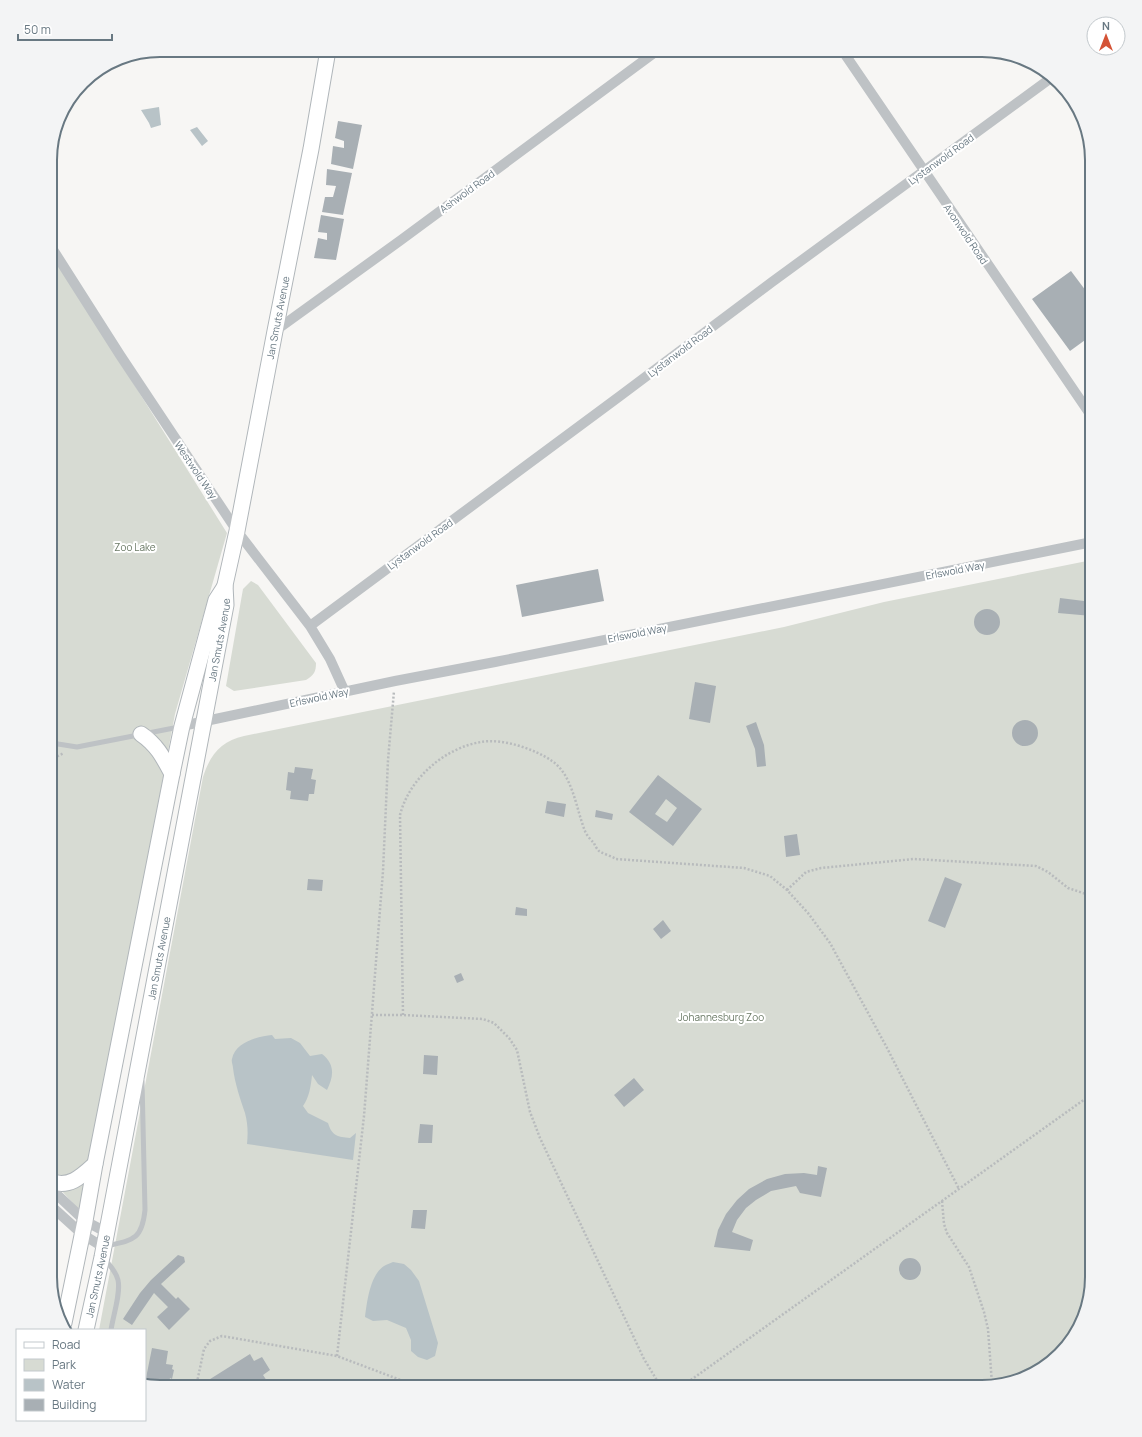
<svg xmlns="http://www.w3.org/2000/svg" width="1142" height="1437" font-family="Manrope,sans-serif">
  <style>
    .green { fill: #d7dbd3 }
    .water { fill: #b8c3c7 }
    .building { fill: #a8afb4; fill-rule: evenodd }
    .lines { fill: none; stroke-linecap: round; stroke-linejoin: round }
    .secondary-casing { stroke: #b0b6ba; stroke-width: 17 }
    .path { stroke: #b8bbbd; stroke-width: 2.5; stroke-dasharray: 2 2; stroke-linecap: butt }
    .service { stroke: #bec2c5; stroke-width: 5 }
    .minor { stroke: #bec2c5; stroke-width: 10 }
    .secondary { stroke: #fff; stroke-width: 15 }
    .labels { text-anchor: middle; stroke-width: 4; stroke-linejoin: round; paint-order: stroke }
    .street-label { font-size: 10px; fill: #687882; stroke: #fff }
    .park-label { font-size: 10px; fill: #6b7a66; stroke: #fff }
    .rim { fill: none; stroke: #687882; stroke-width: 2 }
  </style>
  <rect width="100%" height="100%" fill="#f7f6f4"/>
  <path class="green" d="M50 250 227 533 175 714 81 1212 50 1178Z
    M1092 560V1277L1077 1332 1043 1368 982 1387H160L145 1383V1330H99L203 777C210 755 221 741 244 736L784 627 884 602Z
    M251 581 258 585 316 663C316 672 314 675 306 680L234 691 226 686 243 589Z"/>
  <path class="water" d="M159 107 161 125 151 128 149 123 141 110Z
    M197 127 208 141 202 146 190 130Z
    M272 1035 275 1039 291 1038 300 1043 310 1056 322 1054C335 1064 334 1076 327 1090L318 1084 312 1075C311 1086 309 1098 303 1106L308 1113 328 1123C332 1136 338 1137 350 1138L356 1133 353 1160 247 1144C248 1134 248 1124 245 1113 240 1098 235 1084 233 1068 233 1065 231 1061 232 1059 235 1042 259 1036 272 1035Z
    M393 1262 404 1264 411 1270 419 1281 438 1343 435 1356 427 1360 418 1357 411 1351V1340L406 1328 387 1320 373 1321 365 1317C367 1302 370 1275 384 1266 387 1264 391 1263 393 1262Z"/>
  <path class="building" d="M338 121 362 125 353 169 331 164 333 146 344 148V141L335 138Z
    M327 169 352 173 343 215 322 212 325 197H333L336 186 326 185Z
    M321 215 344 219 336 260 314 258 318 238 327 240V233L318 232Z
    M1071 271 1092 299V335L1070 351 1032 299Z
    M598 569 604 601 522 617 516 585Z
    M1060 598 1092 602V616L1058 613Z
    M974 622a13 13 0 1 1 26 0a13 13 0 1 1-26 0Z
    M695 682 716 686 710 723 689 719Z
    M1012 733a13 13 0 1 1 26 0a13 13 0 1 1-26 0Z
    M756 722 764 745 766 766 757 767 755 749 746 726Z
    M295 767 313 769 311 779 316 780 314 794H309L308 801 290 799 291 791 286 790 288 772 294 773Z
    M658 775 702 809 673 846 629 812ZM666 799 677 808 667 822 655 814Z
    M547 801 566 804 564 817 545 813Z
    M596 810 613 814 612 820 595 817Z
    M797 834 800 855 786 857 784 836Z
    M945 877 962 884 945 928 928 921Z
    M308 879 323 880 322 891 307 890Z
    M516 907 527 909V916L515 915Z
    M663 920 671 931 661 939 653 929Z
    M1092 955V968L1087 957Z
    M461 973 464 980 457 983 454 976Z
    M424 1055 438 1056 437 1075 423 1074Z
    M634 1078 644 1090 624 1107 614 1095Z
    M420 1124 433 1125 432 1143H418Z
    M818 1166 827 1168 821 1197 800 1193 796 1186 771 1191 756 1200 746 1208 737 1220 732 1232 753 1240 750 1251 714 1247 718 1230 726 1214 737 1200 749 1189 767 1179 785 1174 804 1173 817 1175Z
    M413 1210H427L425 1229 411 1228Z
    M178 1255 184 1257 185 1262 161 1284 176 1299 178 1297 190 1309 169 1330 157 1317 168 1307 154 1293 132 1325 123 1319 140 1293 151 1280Z
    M899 1269a11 11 0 1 1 22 0a11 11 0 1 1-22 0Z
    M152 1348 168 1351 166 1364 173 1365 172 1369 174 1370 172 1379 170 1378 169 1382 163 1381 162 1387 145 1383Z
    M250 1354 254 1361 262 1357 270 1370 263 1375 267 1381 257 1387H211L207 1381Z"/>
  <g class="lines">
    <defs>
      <g id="secondary">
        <path d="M141 734C157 745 163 757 172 774"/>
        <path d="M50 1181C69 1189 82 1176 95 1164"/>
        <path d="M64 1323 85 1221 95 1164 172 774 182 726 216 600 225 586"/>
        <path id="s1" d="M86 1330 102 1257 226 605 225 585 237 531 275 331 311 149 328 50"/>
      </g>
    </defs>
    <use href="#secondary" class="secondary-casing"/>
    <path class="path" d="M50 760 64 753
      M787 890 806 872 821 868 914 859 1036 866 1048 872 1068 888 1092 896
      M372 1015H403L483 1019 494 1023 509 1038 517 1050 530 1112 540 1138 644 1359 661 1387
      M403 1015 400 815C409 779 444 748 481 742 502 738 535 749 552 761 573 775 576 809 585 831 587 836 591 840 594 843 595 846 597 849 599 851 604 854 611 856 616 859L744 868 770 876 787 890 808 913 830 943 886 1046 959 1189
      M942 1201 944 1224 947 1233 969 1267 984 1312 988 1329 992 1384
      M337 1356 364 1116 383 871 388 760 394 691
      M196 1387 204 1349 210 1341 222 1336 337 1356 419 1387
      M681 1387 1092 1094"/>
    <path class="service" d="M50 740 58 744 77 747 179 727
      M106 1246C133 1240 142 1240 145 1210L142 1081
      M104 1259C110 1265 116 1272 118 1280 121 1293 113 1316 111 1330"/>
    <path class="minor" d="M842 50 1092 417
      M50 245 120 355 237 531 310 626 330 659 345 692
      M275 331 401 240 658 50
      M310 626 620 396 772 282 1051 78
      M182 726 395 681 495 662 1092 542
      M50 1188 85 1221 106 1232
      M50 1205 82 1234 103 1247"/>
    <use href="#secondary" class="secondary"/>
  </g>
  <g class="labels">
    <g class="street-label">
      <text transform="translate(941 159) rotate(-36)" y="4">Lystanwold Road</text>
      <text transform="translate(467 191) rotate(-36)" y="4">Ashwold Road</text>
      <text transform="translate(966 234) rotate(56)" y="4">Avonwold Road</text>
      <text dy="4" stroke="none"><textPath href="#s1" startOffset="1031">Jan Smuts Avenue</textPath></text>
      <text transform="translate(680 351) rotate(-37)" y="4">Lystanwold Road</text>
      <text transform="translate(196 470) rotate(56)" y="4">Westwold Way</text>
      <text transform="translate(420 544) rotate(-36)" y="4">Lystanwold Road</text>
      <text transform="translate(955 570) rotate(-11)" y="4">Erlswold Way</text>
      <text transform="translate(637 633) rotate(-11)" y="4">Erlswold Way</text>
      <text dy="4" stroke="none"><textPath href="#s1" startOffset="703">Jan Smuts Avenue</textPath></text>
      <text transform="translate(319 697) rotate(-12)" y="4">Erlswold Way</text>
      <text dy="4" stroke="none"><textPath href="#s1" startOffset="379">Jan Smuts Avenue</textPath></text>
      <text dy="4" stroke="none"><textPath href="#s1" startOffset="55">Jan Smuts Avenue</textPath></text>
    </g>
    <g class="park-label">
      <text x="135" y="551">Zoo Lake</text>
      <text x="721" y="1021">Johannesburg Zoo</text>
    </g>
  </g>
  <path d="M0 0H1142V1437H0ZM160 57H982A103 103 0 0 1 1085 160V1277A103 103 0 0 1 982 1380H160A103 103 0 0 1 57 1277V160A103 103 0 0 1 160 57Z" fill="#f3f4f5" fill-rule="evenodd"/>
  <path class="rim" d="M160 57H982A103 103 0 0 1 1085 160V1277A103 103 0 0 1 982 1380H160A103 103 0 0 1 57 1277V160A103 103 0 0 1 160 57Z"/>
  <rect x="16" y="1329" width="130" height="92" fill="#ffffff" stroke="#c3c9cd"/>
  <rect x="24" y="1342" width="20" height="6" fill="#ffffff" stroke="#c3c9cd"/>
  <text x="52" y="1349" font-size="12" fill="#687882">Road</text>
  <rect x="24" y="1359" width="20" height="12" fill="#d7dbd3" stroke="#c3c9cd"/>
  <text x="52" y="1369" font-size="12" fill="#687882">Park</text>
  <rect x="24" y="1379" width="20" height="12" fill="#b8c3c7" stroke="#c3c9cd"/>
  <text x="52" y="1389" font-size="12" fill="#687882">Water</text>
  <rect x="24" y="1399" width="20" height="12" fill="#a8afb4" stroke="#c3c9cd"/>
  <text x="52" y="1409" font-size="12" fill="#687882">Building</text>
  <g transform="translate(1106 36)"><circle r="19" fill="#ffffff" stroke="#c3c9cd"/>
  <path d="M0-3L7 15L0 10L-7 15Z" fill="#d45336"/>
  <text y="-6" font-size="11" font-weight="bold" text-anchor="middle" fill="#687882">N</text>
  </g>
  <path d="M18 34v6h94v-6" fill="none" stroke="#687882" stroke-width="2"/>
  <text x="24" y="34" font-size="12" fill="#687882" stroke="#ffffff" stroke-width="3" paint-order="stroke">50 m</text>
</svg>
